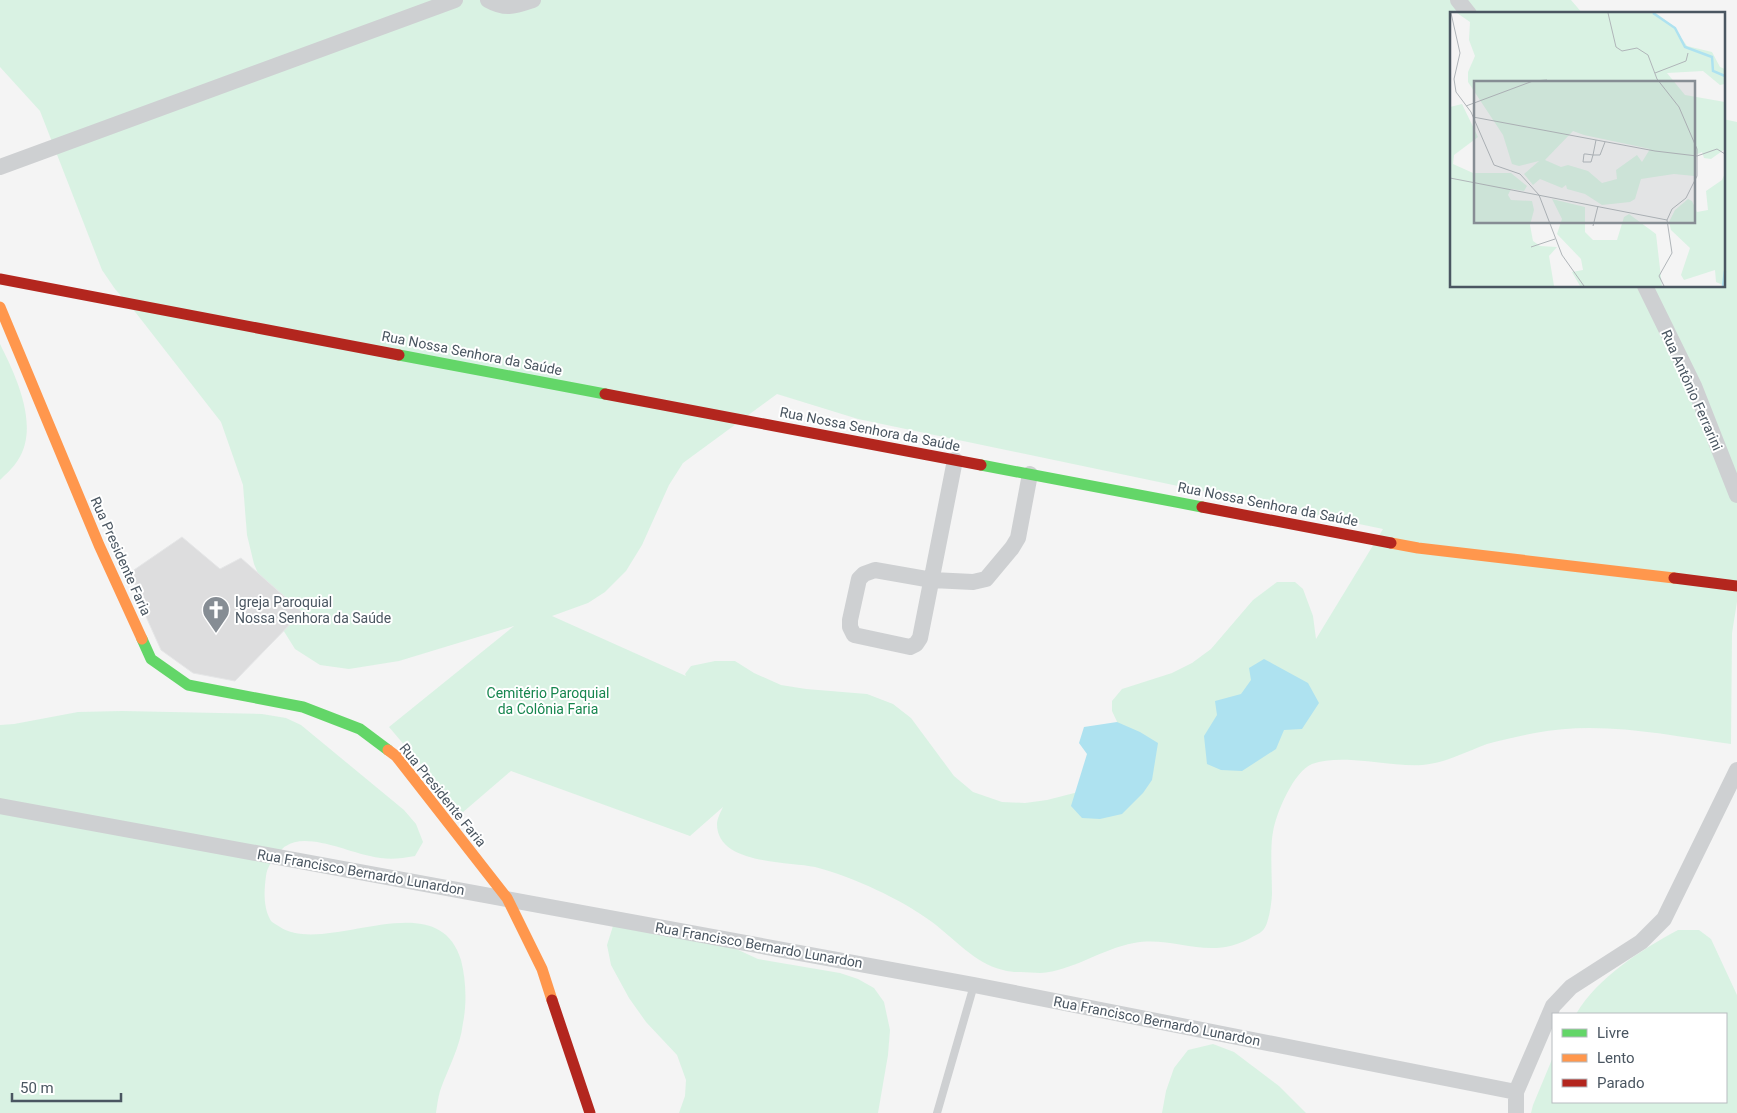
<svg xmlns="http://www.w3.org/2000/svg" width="1737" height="1113" font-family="Roboto,sans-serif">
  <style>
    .green { fill: #d9f2e3; fill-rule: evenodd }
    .water { fill: #aee2f0 }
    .building { fill: #ddddde; stroke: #e5e6e7 }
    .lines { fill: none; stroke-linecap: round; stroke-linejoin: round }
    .lane { stroke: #ced0d2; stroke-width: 8 }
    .street { stroke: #ced0d2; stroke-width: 16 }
    .fast { stroke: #63d668; stroke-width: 11 }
    .slow { stroke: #ff974d; stroke-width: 11 }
    .jam { stroke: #b3261e; stroke-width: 11 }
    .labels { text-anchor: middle; stroke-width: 4; stroke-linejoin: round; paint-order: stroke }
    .street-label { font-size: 14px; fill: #4a5661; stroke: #fff }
    .poi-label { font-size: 14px; fill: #4a5661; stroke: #fff; text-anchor: start }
    .park-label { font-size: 14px; fill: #17864f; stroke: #fff }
    .inset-river { fill: none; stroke: #aee2f0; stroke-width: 2.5 }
    .inset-road { fill: none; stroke: #b0b5b9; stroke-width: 1 }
    .view { fill: #868d94; fill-opacity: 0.15; stroke: #868d94; stroke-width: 2.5 }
    .inset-edge { fill: none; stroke: #4a5661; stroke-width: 2.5 }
  </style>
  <rect width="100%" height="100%" fill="#f4f4f4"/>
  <path class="green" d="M0 0H1571L1583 14H1451V286H1723V119L1737 122V602L1732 633 1731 744C1666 735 1600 720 1535 733 1519 736 1502 740 1487 744 1465 752 1446 763 1422 765 1390 767 1342 753 1312 764 1294 771 1276 813 1273 832 1270 847 1272 877 1272 893 1272 901 1269 923 1264 929 1262 932 1258 934 1254 936 1210 963 1176 935 1134 943 1101 949 1073 971 1040 973 1034 973 1027 972 1021 972 1015 972 1009 972 1003 970 974 963 955 939 932 922 901 899 853 877 815 867 788 861 717 865 717 824 717 819 721 811 723 807L690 836 511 771 462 813 389 727 514 626 399 661 349 669 320 665 295 649 280 625 254 564 247 535 243 485 221 422 136 313 115 289 102 270 40 111 0 67ZM777 394 858 419 1383 529 1316 639 1313 616 1303 589 1295 582H1277L1253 600 1211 649 1192 663 1172 673 1122 689 1112 701V711L1128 745 1090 789 1047 800 1025 803 1002 802 973 792 954 776 911 718 893 704 867 694 806 689 781 685 754 673 735 661H715L691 666 685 674 686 676 552 616 588 603 605 592 626 571 642 545 669 485 683 463Z
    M0 344C16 376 40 426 18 460 14 467 6 474 0 480Z
    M122 711 262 714 286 718 301 725 404 810 416 824 423 842 415 856C399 859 386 860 370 856 348 852 306 832 286 846 283 847 281 851 278 854 272 861 267 867 266 876 264 891 263 908 271 921 273 923 277 925 280 927 326 957 437 881 461 960 466 980 467 1003 463 1023 460 1048 448 1068 440 1091 438 1098 437 1106 436 1113H0V725L14 724 78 712Z
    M613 926 734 948 758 959 840 973 858 979 874 988 884 1002 890 1030 888 1055 878 1113H679L685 1096 686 1080 677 1055 646 1022 629 998 611 965 607 945Z
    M1678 930H1699L1711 939 1737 995V1113H1531L1533 1105 1553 1057V1102H1726V1014H1576C1598 977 1641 950 1678 930Z
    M1213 1044 1234 1052 1279 1086 1306 1113H1162L1166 1091 1174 1068 1188 1050Z"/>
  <path class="water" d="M1264 659 1308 683 1319 703 1302 729 1284 730 1276 749 1242 771 1221 770 1207 764 1204 736 1217 715 1215 701 1241 694 1251 680 1249 668Z
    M1117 722 1140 732 1158 743 1152 780 1143 793 1122 814 1100 819 1082 818 1071 806 1087 754 1079 743 1084 727Z"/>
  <path class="building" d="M182 537 220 569 241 558 302 612 235 681 193 673 161 650 144 612 131 572Z"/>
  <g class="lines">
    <path class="lane" d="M937 1113 974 985"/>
    <path class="street" d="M488 0C506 10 515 6 533 0
      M1458 0 1469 14
      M0 167 455 0
      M1645 286 1694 386 1737 495
      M955 460 920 638 916 644 910 647 854 635 850 627V620L859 579 864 574 875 570 932 580 973 582 986 579 1012 548 1018 538 1030 474
      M0 806 974 985 1516 1092
      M1516 1113V1092L1553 1006 1571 987 1641 942 1664 919 1737 770"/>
    <path class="fast" d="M399 355 605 394
      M981 465 1202 507
      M142 639 151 659 188 685 303 707 360 729 388 750"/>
    <path class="slow" d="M0 307 99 545 142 639
      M1391 543 1418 548 1674 578
      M388 750 396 756 507 898 542 969 552 1000"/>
    <path class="jam" d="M0 279 399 355
      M605 394 981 465
      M1202 507 1391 543
      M1674 578 1737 586
      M552 1000 590 1113"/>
  </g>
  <defs>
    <symbol id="church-pin" viewBox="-11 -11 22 30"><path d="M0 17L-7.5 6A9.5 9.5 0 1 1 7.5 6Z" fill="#868d94" stroke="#fff"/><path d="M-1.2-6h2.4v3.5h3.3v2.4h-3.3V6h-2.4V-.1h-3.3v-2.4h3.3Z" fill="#fff"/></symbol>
  </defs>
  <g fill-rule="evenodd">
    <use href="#church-pin" x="200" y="594" width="32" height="43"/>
  </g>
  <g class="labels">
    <g class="street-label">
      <text transform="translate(472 353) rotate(11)" y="5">Rua Nossa Senhora da Saúde</text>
      <text transform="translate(1692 390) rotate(66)" y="5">Rua Antônio Ferrarini</text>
      <text transform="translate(870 429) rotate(11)" y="5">Rua Nossa Senhora da Saúde</text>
      <text transform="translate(1268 504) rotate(11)" y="5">Rua Nossa Senhora da Saúde</text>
      <text transform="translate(121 556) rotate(66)" y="5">Rua Presidente Faria</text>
      <text transform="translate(443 795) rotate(51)" y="5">Rua Presidente Faria</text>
      <text transform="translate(361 872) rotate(10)" y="5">Rua Francisco Bernardo Lunardon</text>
      <text transform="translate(759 945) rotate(10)" y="5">Rua Francisco Bernardo Lunardon</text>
      <text transform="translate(1157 1021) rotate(11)" y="5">Rua Francisco Bernardo Lunardon</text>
    </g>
    <g class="poi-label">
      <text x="235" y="607">Igreja Paroquial<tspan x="235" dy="16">Nossa Senhora da Saúde</tspan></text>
    </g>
    <g class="park-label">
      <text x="548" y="698">Cemitério Paroquial<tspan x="548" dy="16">da Colônia Faria</tspan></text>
    </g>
  </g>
  <g transform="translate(1450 12)">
    <rect width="275" height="275" fill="#f4f4f4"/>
    <path d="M7 1H206L223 14 237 34 262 40 270 55 275 57V72L270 73 253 59 217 61 235 83 275 90V137L261 147 254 146 252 140 246 143 244 164 224 162 191 167 185 187 180 190 152 193 135 182 117 177 116 173 112 176 90 167 83 173 74 162 89 149 69 154 62 152 53 123 18 70V60L25 44 19 28 20 10ZM123 119 134 123 200 137 192 150 187 143 166 158 167 167 152 171 138 159 118 153 111 155 95 148ZM12 92 28 125 4 143 3 152 23 161H61L77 174 74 179 61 177 58 183 61 188 82 189 84 198 80 213 83 229 90 234 107 235 99 244 104 274H0V95ZM275 161V274L266 270 265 258 234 268 231 263 240 236 221 218 219 210 225 198 238 187 242 189 247 200 258 198 256 179 272 168ZM102 187 135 195V220L143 228H167L174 205 179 202 206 222 212 274H130L122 260 133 258 131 247 107 222 112 207Z" fill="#d9f2e3" fill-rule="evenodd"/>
    <path class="inset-river" d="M203 1 225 16 235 35 262 45 263 59 275 64M273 274 275 259"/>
    <path class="inset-road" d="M1 1 10 41 4 67 6 80 21 100 44 153 70 162 89 183 112 243 134 274M158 1 166 35 172 39 187 36 198 43 207 67 229 95 247 137V164L236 186 222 197 217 208 222 241 209 264 214 274M205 61 236 49 238 41M16 94 83 69 97 68M23 105 205 139 247 144 267 137 275 142M146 128 143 143 141 150H133L134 142H136L143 143H150L155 130M0 166 217 208M143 214 148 194M81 235 105 227"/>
    <path class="view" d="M24 69H245V211H24Z"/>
    <rect width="275" height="275" class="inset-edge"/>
  </g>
  <rect x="1552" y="1013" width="175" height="90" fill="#ffffff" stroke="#b7bbc0"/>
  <rect x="1562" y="1029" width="25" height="8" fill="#63d668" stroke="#b7bbc0"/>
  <text x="1597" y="1038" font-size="15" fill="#4a5661">Livre</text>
  <rect x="1562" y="1054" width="25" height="8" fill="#ff974d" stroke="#b7bbc0"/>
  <text x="1597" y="1063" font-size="15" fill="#4a5661">Lento</text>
  <rect x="1562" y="1079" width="25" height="8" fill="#b3261e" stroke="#b7bbc0"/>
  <text x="1597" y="1088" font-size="15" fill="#4a5661">Parado</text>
  <path d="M12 1093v8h109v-8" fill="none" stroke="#4a5661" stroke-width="2.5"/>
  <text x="20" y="1093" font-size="15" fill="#4a5661" stroke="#ffffff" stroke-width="4" paint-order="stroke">50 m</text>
</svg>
